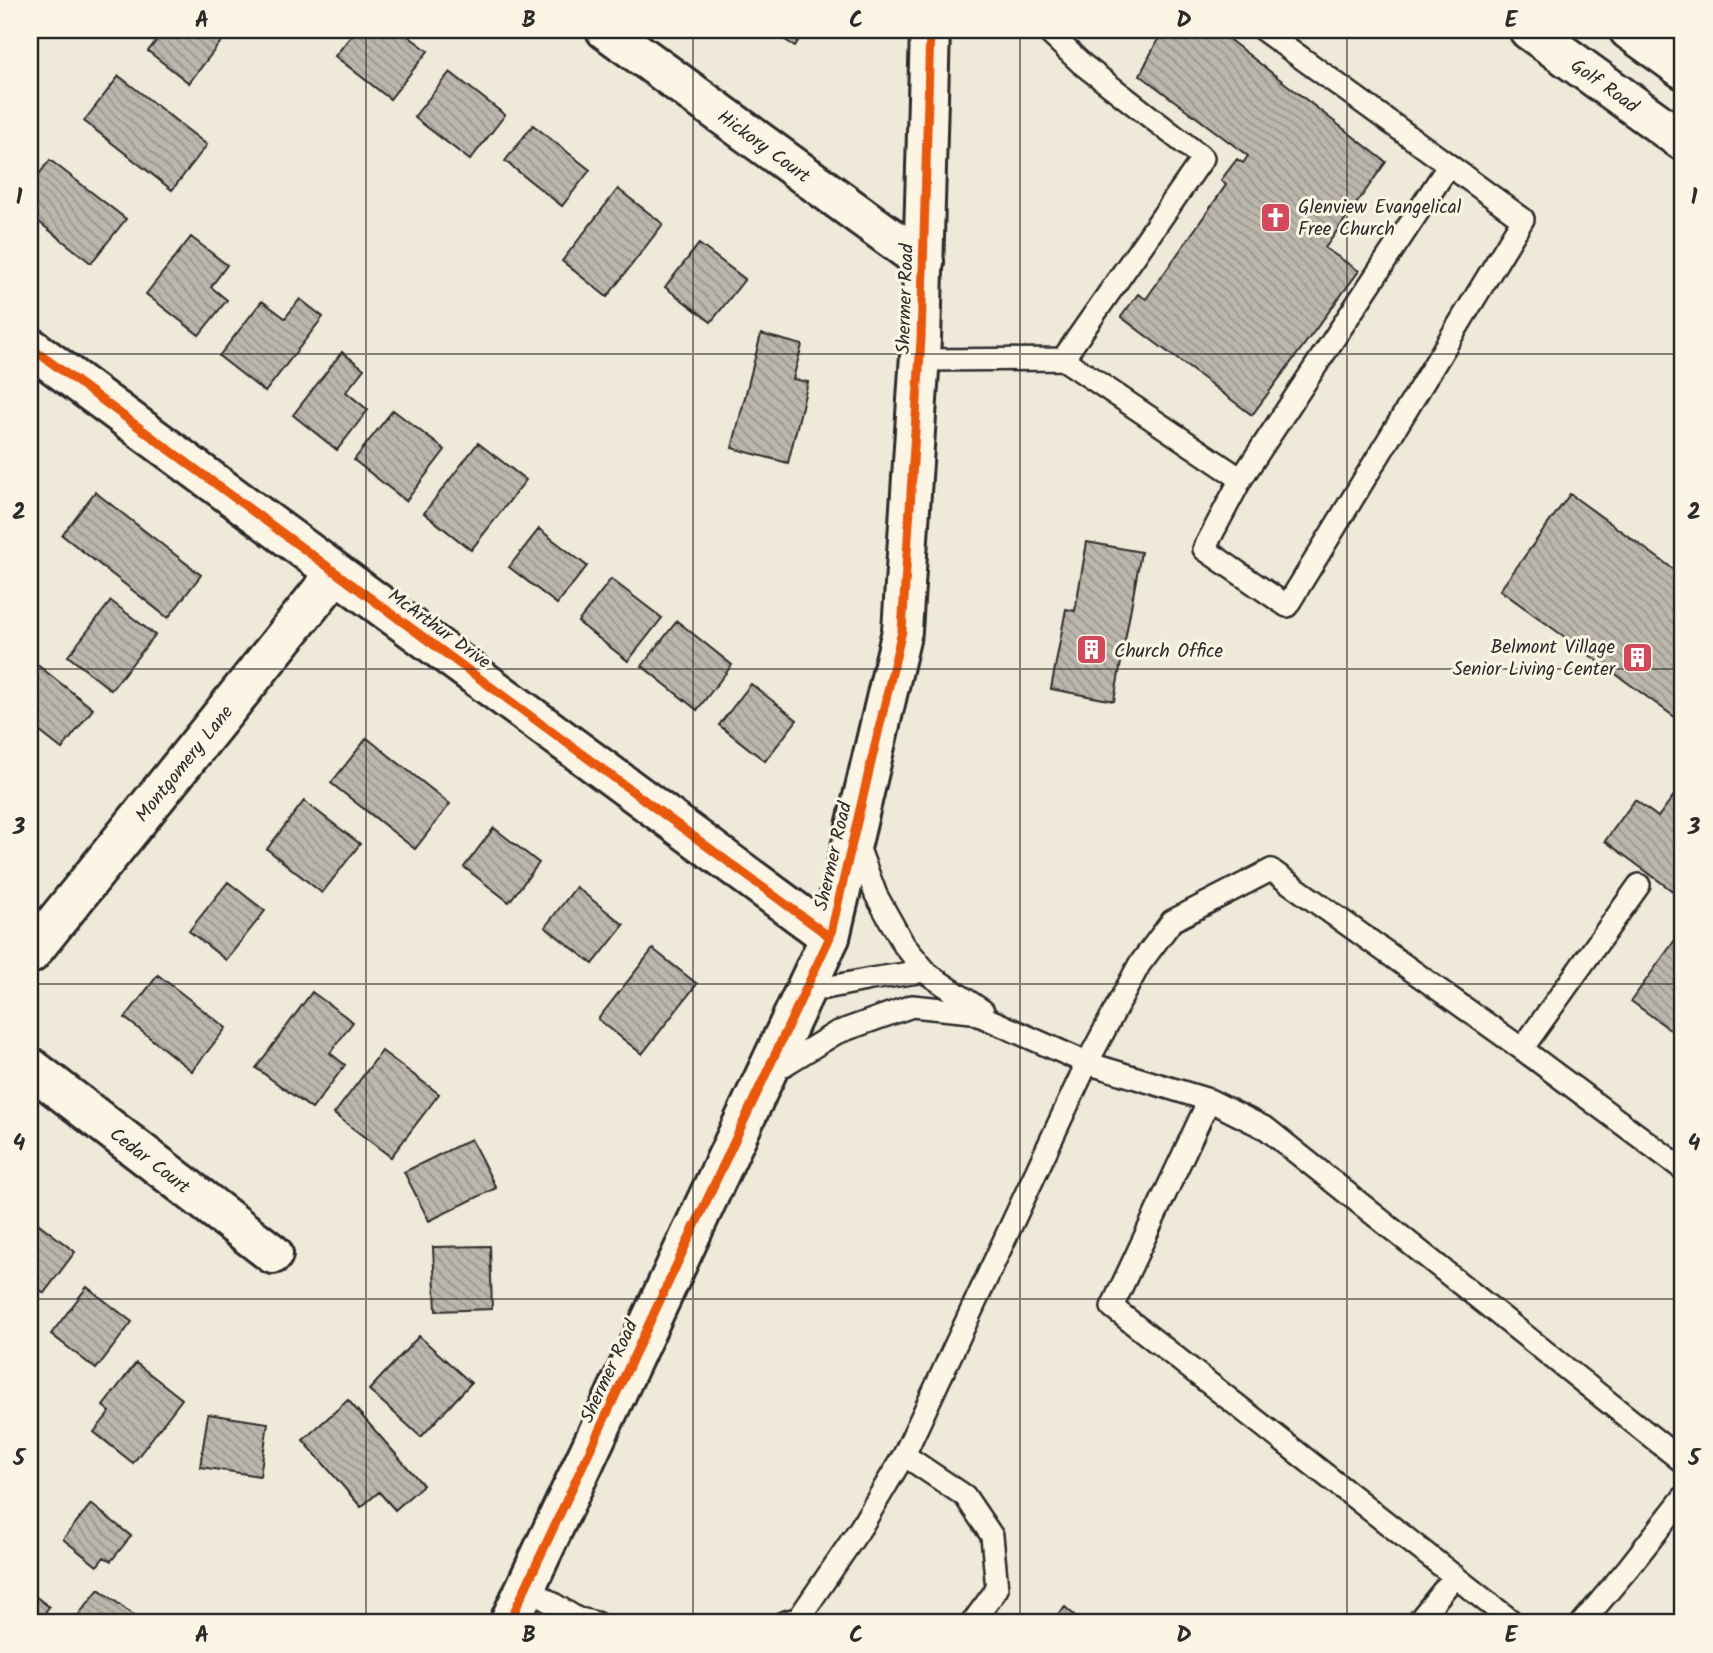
<svg xmlns="http://www.w3.org/2000/svg" width="1713" height="1653" font-family="Kalam,sans-serif">
  <style>
    .building { fill: url(#building-back-hatch); stroke: #2b2b2b; stroke-width: 2 }
    .lines { fill: none; stroke-linecap: round; stroke-linejoin: round }
    .service-casing { stroke: #2b2b2b; stroke-width: 26 }
    .minor-casing { stroke: #2b2b2b; stroke-width: 44 }
    .secondary-casing { stroke: #2b2b2b; stroke-width: 44 }
    .primary-casing { stroke: #2b2b2b; stroke-width: 44 }
    .service { stroke: #fcf5e5; stroke-width: 21 }
    .minor { stroke: #fcf5e5; stroke-width: 38 }
    .secondary { stroke: #fcf5e5; stroke-width: 38 }
    .primary { stroke: #fcf5e5; stroke-width: 38 }
    .cycleway-casing { stroke: #fcf5e5; stroke-width: 13 }
    .cycleway { stroke: #e8590c; stroke-width: 9 }
    .grid { fill: none; stroke: #2b2b2b; stroke-width: 2; stroke-opacity: 0.55 }
    .labels { text-anchor: middle; stroke-width: 6; stroke-linejoin: round; paint-order: stroke }
    .street-label { font-size: 19px; fill: #2b2b2b; stroke: #fcf5e5 }
    .poi-label { font-size: 19px; fill: #2b2b2b; stroke: #fcf5e5; text-anchor: start }
    .neatline { fill: none; stroke: #2b2b2b; stroke-width: 2.5 }
    .grid-label { font-size: 23px; text-anchor: middle; font-weight: bold; fill: #2b2b2b }
  </style>
  <defs>
    <pattern id="building-back-hatch" width="6" height="6" patternUnits="userSpaceOnUse" patternTransform="scale(1.75)"><rect width="6" height="6" fill="#bcb7ac"/><path d="M-1 5l2 2M0 0l6 6M5-1l2 2" fill="none" stroke="#99958c"/></pattern>
  </defs>
  <rect width="100%" height="100%" fill="#efe9da"/>
  <filter id="ink" filterUnits="userSpaceOnUse"><feTurbulence type="fractalNoise" baseFrequency=".0143" numOctaves="2"/><feDisplacementMap in="SourceGraphic" scale="14" xChannelSelector="R" yChannelSelector="G"/><feConvolveMatrix kernelMatrix="1 2 1 2 8 2 1 2 1" color-interpolation-filters="sRGB"/></filter>
  <g filter="url(#ink)">
    <path class="building" d="M165 30H219L226 35 189 83 148 51Z
      M356 30H400L428 51 390 99 335 56Z
      M768 30H805L795 46Z
      M1169 30H1217L1386 162 1325 248 1359 271 1252 415 1121 317 1138 294 1146 299 1226 185 1221 180 1237 159 1243 163 1248 156 1140 75 1157 41Z
      M450 72 505 115 470 160 414 117Z
      M119 76 207 145 172 190 84 121Z
      M533 125 590 170 562 206 505 161Z
      M50 160 126 219 91 263 30 215V186Z
      M618 189 663 224 607 297 562 261Z
      M191 237 227 265 211 287 227 300 199 335 146 294Z
      M699 244 745 279 711 322 665 287Z
      M300 299 323 317 265 392 219 356 262 301 285 318Z
      M761 334 802 345 793 379 808 382 788 463 732 448Z
      M342 352 364 369 346 392 368 410 337 450 293 415Z
      M393 410 445 450 406 501 354 460Z
      M478 443 526 480 471 550 424 513Z
      M95 492 201 575 168 618 62 535Z
      M1570 494 1683 576V723L1500 590Z
      M539 529 587 566 557 604 509 567Z
      M1087 542 1141 552 1114 701 1051 689 1066 609 1075 611Z
      M611 579 662 618 628 661 578 622Z
      M111 601 155 635 111 690 68 656Z
      M677 621 732 665 697 710 642 666Z
      M30 659 93 709 62 749 30 724Z
      M751 684 797 720 765 761 719 725Z
      M367 738 450 804 415 849 331 783Z
      M1683 783V878L1674 892 1605 841 1635 800 1658 817Z
      M304 801 360 844 322 893 267 849Z
      M494 828 539 863 509 902 464 867Z
      M228 882 265 911 226 960 189 931Z
      M576 887 624 925 593 964 545 927Z
      M1683 929V1039L1631 1001Z
      M653 949 697 984 642 1054 598 1019Z
      M158 975 226 1028 192 1071 125 1018Z
      M312 992 353 1022 330 1053 345 1065 312 1109 256 1068Z
      M382 1051 439 1094 391 1157 334 1114Z
      M471 1139 496 1188 429 1221 404 1172Z
      M30 1217 75 1252 44 1293 30 1282Z
      M490 1246 492 1309 436 1311 433 1247Z
      M87 1287 132 1322 96 1369 51 1334Z
      M419 1336 471 1383 421 1437 369 1390Z
      M136 1363 182 1399 133 1463 94 1432 110 1412 103 1406Z
      M348 1400 423 1485 395 1510 379 1492 361 1507 303 1440Z
      M208 1414 268 1423 260 1476 200 1467Z
      M30 1468 38 1475 30 1486Z
      M91 1504 131 1536 111 1561 104 1557 97 1566 63 1539Z
      M99 1589 144 1623H72Z
      M30 1592 49 1607 37 1623H30Z
      M1065 1607 1083 1623H1051Z"/>
    <g class="lines">
      <defs>
        <path id="service" d="M1046 30 1082 64 1203 158 1063 359
          M1263 30 1523 219 1287 606 1204 549 1241 479 1449 165
          M920 360 1063 359 1241 479
          M857 844 876 895 904 945 928 974 983 1011
          M805 992 871 979 925 971
          M1522 1049 1639 885
          M771 1073 836 1033 912 1006 972 1012 1087 1063 904 1455 861 1527 799 1618 783 1623
          M1209 1100 1112 1307 1514 1623
          M1683 1169 1522 1049 1271 870 1172 921 1139 965 1087 1063 1209 1100 1267 1129 1683 1462
          M904 1455 965 1496 992 1536 997 1589 972 1623
          M526 1587 576 1618 596 1623
          M1417 1623 1455 1576
          M1582 1623 1629 1567 1683 1498"/>
        <g id="minor">
          <path id="s1" d="M606 30 924 262"/>
          <path d="M30 347 830 937"/>
          <path id="s2" d="M30 954 336 573"/>
          <path id="s3" d="M30 1067 273 1254"/>
        </g>
        <path id="secondary" d="M509 1623 830 937 902 631 921 339 930 30"/>
        <g id="primary">
          <path id="s4" d="M1529 30 1683 141"/>
          <path d="M1629 30 1683 69"/>
        </g>
      </defs>
      <use href="#service" class="service-casing"/>
      <use href="#minor" class="minor-casing"/>
      <use href="#secondary" class="secondary-casing"/>
      <use href="#primary" class="primary-casing"/>
      <use href="#service" class="service"/>
      <use href="#minor" class="minor"/>
      <use href="#secondary" class="secondary"/>
      <use href="#primary" class="primary"/>
      <defs>
        <path id="cycleway" d="M30 347 830 937
          M509 1623 830 937 902 631 921 339 930 30"/>
      </defs>
      <use href="#cycleway" class="cycleway-casing"/>
      <use href="#cycleway" class="cycleway"/>
    </g>
  </g>
  <path class="grid" d="M366 30V1623M693 30V1623M1020 30V1623M1347 30V1623M30 354H1683M30 669H1683M30 984H1683M30 1299H1683"/>
  <defs>
    <symbol id="church-square" viewBox="-11 -11 22 22"><rect x="-9" y="-9" width="18" height="18" rx="4" fill="#d1495b" stroke="#fcf5e5"/><path d="M-1.2-6h2.4v3.5h3.3v2.4h-3.3V6h-2.4V-.1h-3.3v-2.4h3.3Z" fill="#fff"/></symbol>
    <symbol id="building-square" viewBox="-11 -11 22 22"><rect x="-9" y="-9" width="18" height="18" rx="4" fill="#d1495b" stroke="#fcf5e5"/><path d="M-4-6H4V6H1V3H-1V6H-4ZM-2.5-4.3h1.7v1.8h-1.7ZM.8-4.3h1.7v1.8H.8ZM-2.5-1h1.7V.8h-1.7ZM.8-1h1.7V.8H.8Z" fill="#fff"/></symbol>
  </defs>
  <g fill-rule="evenodd">
    <use href="#church-square" x="1258" y="200" width="35" height="35"/>
    <use href="#building-square" x="1074" y="632" width="35" height="35"/>
    <use href="#building-square" x="1620" y="640" width="35" height="35"/>
  </g>
  <g class="labels">
    <g class="street-label">
      <text dy="7" stroke="none"><textPath href="#s4" startOffset="94">Golf Road</textPath></text>
      <text dy="7" stroke="none"><textPath href="#s1" startOffset="196">Hickory Court</textPath></text>
      <text transform="translate(904 299) rotate(-88)" y="7">Shermer Road</text>
      <text transform="translate(440 628) rotate(36)" y="7">McArthur Drive</text>
      <text dy="7" stroke="none"><textPath href="#s2" startOffset="245">Montgomery Lane</textPath></text>
      <text transform="translate(832 856) rotate(-77)" y="7">Shermer Road</text>
      <text dy="7" stroke="none"><textPath href="#s3" startOffset="152">Cedar Court</textPath></text>
      <text transform="translate(608 1371) rotate(-65)" y="7">Shermer Road</text>
    </g>
    <g class="poi-label">
      <text x="1298" y="213">Glenview Evangelical<tspan x="1298" dy="22">Free Church</tspan></text>
      <text x="1615" y="653" text-anchor="end">Belmont Village<tspan x="1615" dy="22">Senior Living Center</tspan></text>
      <text x="1114" y="657">Church Office</text>
    </g>
  </g>
  <rect width="1713" height="1653" fill="none" stroke="#fcf5e5" stroke-width="77"/>
  <rect x="38" y="38" width="1636" height="1576" class="neatline"/>
  <g class="grid-label">
    <text x="202" y="27">A</text>
    <text x="529" y="27">B</text>
    <text x="856" y="27">C</text>
    <text x="1184" y="27">D</text>
    <text x="1511" y="27">E</text>
    <text x="19" y="204">1</text>
    <text x="1694" y="204">1</text>
    <text x="19" y="519">2</text>
    <text x="1694" y="519">2</text>
    <text x="19" y="834">3</text>
    <text x="1694" y="834">3</text>
    <text x="19" y="1150">4</text>
    <text x="1694" y="1150">4</text>
    <text x="19" y="1465">5</text>
    <text x="1694" y="1465">5</text>
    <text x="202" y="1642">A</text>
    <text x="529" y="1642">B</text>
    <text x="856" y="1642">C</text>
    <text x="1184" y="1642">D</text>
    <text x="1511" y="1642">E</text>
  </g>
</svg>
